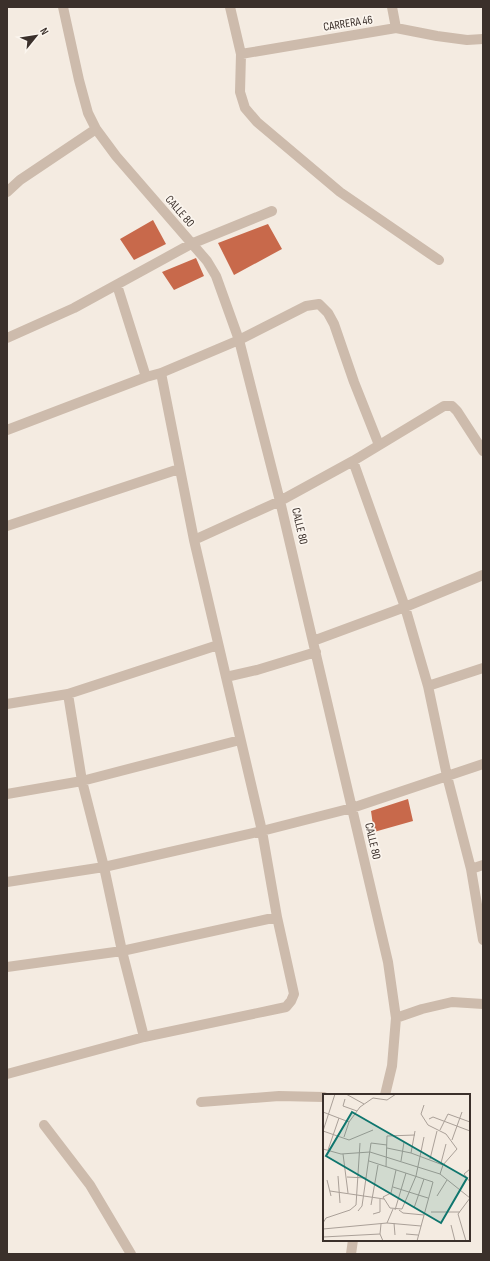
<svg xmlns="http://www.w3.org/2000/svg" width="490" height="1261" font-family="'Sofia Sans Condensed',sans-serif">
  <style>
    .building { fill: #c8694b }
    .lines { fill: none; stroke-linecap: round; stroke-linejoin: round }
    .minor { stroke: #cdbbac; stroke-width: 10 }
    .labels { text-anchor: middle; stroke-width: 3.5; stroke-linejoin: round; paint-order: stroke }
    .street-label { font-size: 12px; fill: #3b302b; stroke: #fbf5ee }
    .inset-road { fill: none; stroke: #aaa098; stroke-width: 1 }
    .view { fill: #0f766e; fill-opacity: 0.15; stroke: #0f766e; stroke-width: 2 }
    .inset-edge { fill: none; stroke: #3b302b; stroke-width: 2 }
  </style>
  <rect width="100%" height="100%" fill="#f4ebe1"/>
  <path class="building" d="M153 220 166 244 134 260 120 239Z
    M268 224 282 249 234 275 218 243Z
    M196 258 204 276 174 290 162 272Z
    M408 799 413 821 374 832 371 811Z"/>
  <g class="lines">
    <path class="minor" d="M63 7 79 80 88 113 96 129 116 156 207 261 216 276 239 340 280 501 388 962 396 1018 392 1066 385 1095
      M230 7 241 54 240 92 245 108 257 122 340 192 439 260
      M392 7 396 28
      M241 54 396 28 437 36 467 40 483 39
      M7 192 20 180 96 129
      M117 285 146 377
      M7 338 74 308 191 244 272 211
      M7 430 146 377 161 373 239 340 306 306 319 304 328 313 334 324 354 382 379 445
      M353 461 405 607 428 686 447 776 471 869 483 940
      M7 526 179 469
      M194 540 280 501 353 461 444 406H452L457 411 483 451
      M313 641 405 607 483 575
      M226 677 257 670 316 652
      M428 686 483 668
      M68 694 82 781 104 867 122 951 144 1037
      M7 704 68 694 218 645
      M7 794 82 781 240 740
      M471 869 483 865
      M7 882 104 867 262 831 352 808 483 764
      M7 967 122 951 277 917
      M396 1018 422 1009 452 1002 483 1004
      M7 1074 144 1037 286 1007 291 1001 294 994 277 917 262 831 194 540 161 373
      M201 1102 279 1096 324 1097
      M44 1125 90 1185 131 1254
      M351 1254 353 1240"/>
  </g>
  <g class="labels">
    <g class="street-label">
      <text transform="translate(348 23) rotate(-9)" y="4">CARRERA 46</text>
      <text transform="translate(180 211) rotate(49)" y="4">CALLE 80</text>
      <text transform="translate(300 526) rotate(77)" y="4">CALLE 80</text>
      <text transform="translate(373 841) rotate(77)" y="4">CALLE 80</text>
    </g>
  </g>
  <g transform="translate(323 1094)">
    <rect width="147" height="147" fill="#f4ebe1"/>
    <path class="inset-road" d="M23 0 41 10M22 5 20 12 34 17M101 11 98 20 105 31 123 40 134 55 120 71 117 80M0 18 26 28M106 25 110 23 147 37M117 36 125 20 147 28M0 37 26 46 50 36M0 37 12 0M21 43 26 28 37 13 50 4 64 6 73 0M129 46 139 18M64 54 88 59 120 71M0 55 18 60 47 58 117 80 147 104 135 120 143 147M5 56 16 24M88 59 92 37M20 60 25 99M107 65 114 37M46 67 110 88 94 147M78 67 81 48M118 69 123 50M63 73 64 42 92 41M147 75 141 80 147 88M73 76 68 99 60 103 67 114 79 115 93 82 101 43M15 82 17 109M24 83 43 84M4 86 8 102M70 93 105 104M7 97 61 105M114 102 124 86M48 111 55 71M91 114 101 85M72 116 83 79M76 116 80 119 101 121M35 117 39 112 48 49 64 51M108 118H137M50 120 57 118V105M0 129 3 124 27 116 33 111 37 49M64 129 70 115M71 129 72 141M58 130 57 140 60 147M128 131 132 147M0 135 64 129 98 132M83 140 95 141M0 143 57 140"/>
    <path class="view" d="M29 18 144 84 118 129 3 62Z"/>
    <rect width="147" height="147" class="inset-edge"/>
  </g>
  <rect width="490" height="1261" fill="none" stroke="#3b302b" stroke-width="16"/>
  <g transform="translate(36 36) rotate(60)" stroke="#fbf5ee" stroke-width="3" paint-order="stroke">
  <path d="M0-3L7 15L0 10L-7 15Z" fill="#3b302b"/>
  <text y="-6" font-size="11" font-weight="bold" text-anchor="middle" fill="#3b302b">N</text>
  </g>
</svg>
